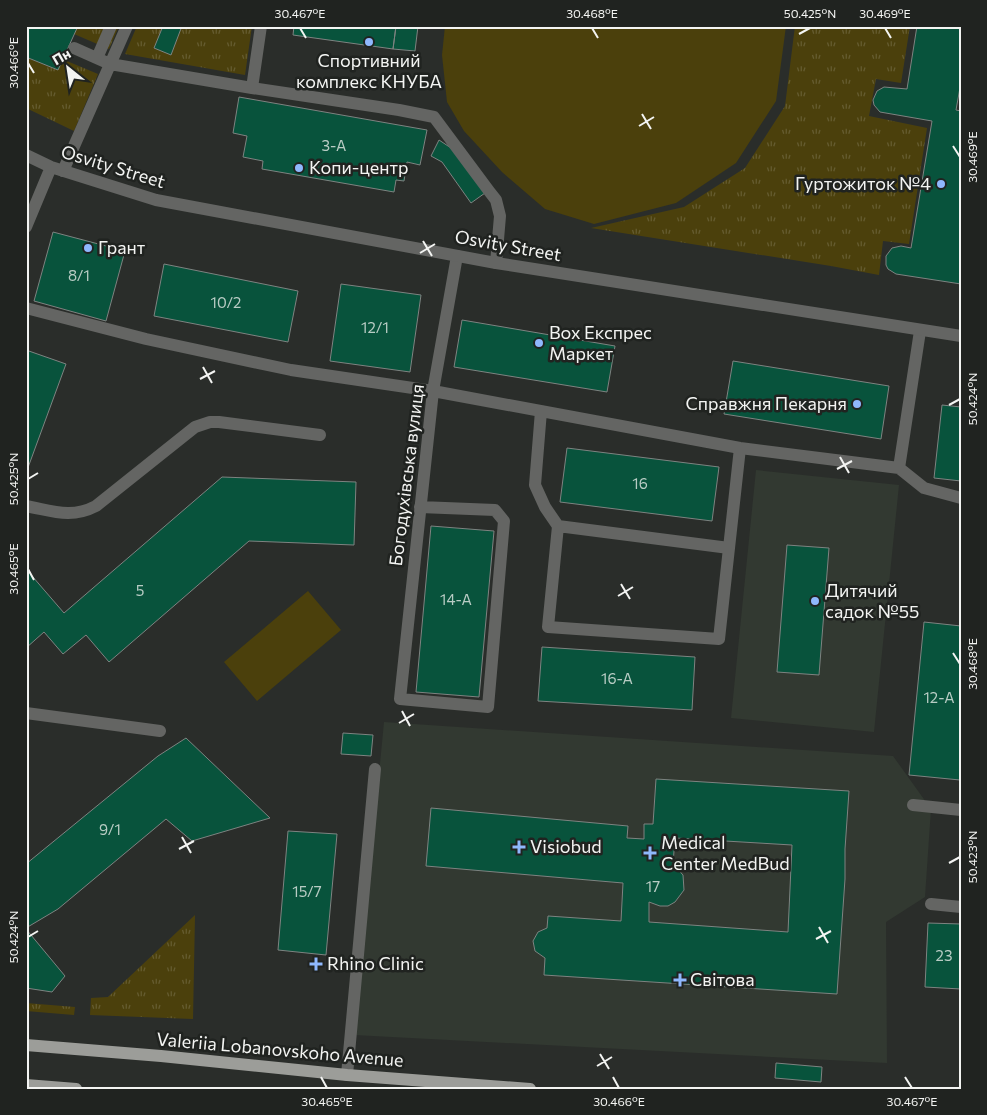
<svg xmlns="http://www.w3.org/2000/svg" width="987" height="1115" font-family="Commissioner,sans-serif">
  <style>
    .built { fill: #323931 }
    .grass { fill: url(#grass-tufts) }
    .pitch { fill: #4b400c }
    .building { fill: #08533c; stroke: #7e8381; fill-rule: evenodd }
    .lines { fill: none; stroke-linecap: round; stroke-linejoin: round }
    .service { stroke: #646563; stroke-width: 12 }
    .minor { stroke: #646563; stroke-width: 12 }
    .primary { stroke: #9c9d99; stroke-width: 12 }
    .ticks { fill: none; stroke: #f3f4f2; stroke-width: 2 }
    .poi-dot { fill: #8fb8fd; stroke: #202320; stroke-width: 2 }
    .labels { text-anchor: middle; stroke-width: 5; stroke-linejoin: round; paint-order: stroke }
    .number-label { font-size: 15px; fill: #b8ccc4 }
    .poi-label { font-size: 18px; fill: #f3f4f2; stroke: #202320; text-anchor: start }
    .street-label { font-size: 18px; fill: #f3f4f2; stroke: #202320 }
    .neatline { fill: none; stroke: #f3f4f2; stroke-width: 2 }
    .ticks-label { font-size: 12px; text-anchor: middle; fill: #f3f4f2 }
  </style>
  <defs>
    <pattern id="grass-tufts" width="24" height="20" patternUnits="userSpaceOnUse" patternTransform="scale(1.25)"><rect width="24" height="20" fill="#4b400c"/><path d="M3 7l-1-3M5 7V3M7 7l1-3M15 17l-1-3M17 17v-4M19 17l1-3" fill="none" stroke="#655c30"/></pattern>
  </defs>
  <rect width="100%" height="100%" fill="#2a2d2a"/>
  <path class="built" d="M756 470 899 485 874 732 731 718Z
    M384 722 893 756 931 809 925 897 886 922 887 1063 354 1035Z"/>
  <path class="grass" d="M78 26H119L109 49 74 34Z
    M137 26H252L245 75 125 54Z
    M795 26H910L901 83 876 79 869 116 927 128 909 244 883 241 879 275 831 266 591 228 684 207 745 168 785 106Z
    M26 57 57 70 62 59 98 74 74 131 26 108Z
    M195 915 193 1019 90 1015 91 998 108 997Z
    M26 1003 75 1007 74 1015 26 1011Z"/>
  <path class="pitch" d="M445 26H786L776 101 736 163 676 203 594 224 545 209 502 172 464 131 447 102 442 55Z
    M308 591 341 630 257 701 224 662Z"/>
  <path class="building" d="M26 26H78L58 70 26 57Z
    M163 26H182L171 55 154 48Z
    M294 26H396L393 49 293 35Z
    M396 26H418L415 51 393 49Z
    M917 26H961V82L956 110 961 111V284L896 274 888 269 886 265V256L892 248 901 246 911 248 932 121 880 112 874 105 873 100 877 91 884 87 907 89Z
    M239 97 427 130 420 165 407 162 404 181 396 180 394 192 262 169 263 161 243 157 247 136 233 133Z
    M439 140 454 150 485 193 471 203 442 162 431 156Z
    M53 232 125 251 106 321 34 301Z
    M164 264 298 291 288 342 154 316Z
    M341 284 421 295 410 372 330 361Z
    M462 320 615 346 607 392 454 367Z
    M26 350 66 364 26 473Z
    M733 361 889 386 881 439 724 414Z
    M942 405 961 407V481L934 478Z
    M567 448 719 467 712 521 560 502Z
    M222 477 356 482 354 545 249 541 109 662 86 635 63 654 44 632 26 648V569L64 613Z
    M431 526 494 531 479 697 416 692Z
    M787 545 829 548 819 675 777 672Z
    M924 622 961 626 960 780 909 775Z
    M542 647 695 657 692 710 538 701Z
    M343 733 373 735 371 756 341 754Z
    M186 738 270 818 192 841 166 819 58 909 26 928V864L158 756Z
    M656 779 849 791 845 849V879L837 994 544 975 545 958 535 951 533 941 538 932 547 928 548 916 621 921 623 883 426 866 431 808 628 826 627 838 644 839V824H653ZM675 838 792 845 788 932 649 922V902L660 906H668L675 902 684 890 683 875 673 864Z
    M288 831 337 834 326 955 278 950Z
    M928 923 961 924V989L925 987Z
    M26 929 65 976 52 992 26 988Z
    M776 1063 822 1067 821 1082 775 1078Z"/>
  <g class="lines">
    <path class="service" d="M74 48 110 64 252 88 399 110 434 117 489 191 496 200 500 216 496 263
      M97 58 111 26
      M252 88 261 26
      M63 171 127 26
      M26 308 146 339 291 370 433 391 740 448 899 468 924 488 961 498
      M541 411 535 485 545 507 558 526 548 627 719 639 740 448
      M899 468 920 331
      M26 506C53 511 71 519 96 506L195 427 210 422H219L320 435
      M420 507 495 510 504 521 488 707 400 699 433 391 457 256
      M558 526 729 548
      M26 713 160 731
      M913 805 961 810
      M931 904 961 907
      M347 1075 375 769"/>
    <path class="minor" d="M26 155 51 167 156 200 496 263 961 336
      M26 227 51 167"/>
    <path class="primary" d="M26 1045 161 1056 347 1075 530 1089
      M26 1085 76 1089"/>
  </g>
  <path class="ticks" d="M300 28 306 38M592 28 598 38M885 28 891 38M799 34 810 28M28 63 34 73M642 114 651 129M639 126 654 117M953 146 960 157M423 241 432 256M420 253 435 244M203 367 212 383M200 379 215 371M949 405 960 399M840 457 849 473M837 469 852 461M28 479 38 473M28 569 34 580M621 584 630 599M618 596 633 587M953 653 960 664M402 711 410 726M399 723 414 714M182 837 191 853M179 849 194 841M949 863 960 857M819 927 828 943M28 937 38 931M816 939 831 931M600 1054 609 1069M597 1066 612 1057M321 1077 327 1088M613 1077 619 1088M905 1077 912 1088"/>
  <g class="poi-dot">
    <circle cx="369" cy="42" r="5"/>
    <circle cx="299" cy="168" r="5"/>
    <circle cx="941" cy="184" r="5"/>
    <circle cx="88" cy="248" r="5"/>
    <circle cx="539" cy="343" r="5"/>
    <circle cx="857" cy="404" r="5"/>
    <circle cx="815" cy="601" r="5"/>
    <path d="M516.5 839.5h5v5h5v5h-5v5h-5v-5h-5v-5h5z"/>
    <path d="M647.5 845.5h5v5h5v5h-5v5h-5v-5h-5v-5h5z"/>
    <path d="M313.5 956.5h5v5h5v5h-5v5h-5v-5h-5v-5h5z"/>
    <path d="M677.5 972.5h5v5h5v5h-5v5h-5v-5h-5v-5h5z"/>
  </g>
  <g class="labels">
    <g class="number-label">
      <text x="334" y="151">3-А</text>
      <text x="79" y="281">8/1</text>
      <text x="226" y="308">10/2</text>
      <text x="375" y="333">12/1</text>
      <text x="640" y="489">16</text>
      <text x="140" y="596">5</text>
      <text x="456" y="605">14-А</text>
      <text x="617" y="684">16-А</text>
      <text x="939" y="703">12-А</text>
      <text x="110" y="835">9/1</text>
      <text x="653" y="892">17</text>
      <text x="307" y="897">15/7</text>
      <text x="944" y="961">23</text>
    </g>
    <g class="poi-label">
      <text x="369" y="67" text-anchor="middle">Спортивний<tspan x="369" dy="21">комплекс КНУБА</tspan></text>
      <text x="309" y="174">Копи-центр</text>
      <text x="931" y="190" text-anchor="end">Гуртожиток №4</text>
      <text x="98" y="254">Грант</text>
      <text x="549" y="339">Box Експрес<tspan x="549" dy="21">Маркет</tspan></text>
      <text x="847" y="410" text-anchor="end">Справжня Пекарня</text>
      <text x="825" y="597">Дитячий<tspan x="825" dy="21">садок №55</tspan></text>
      <text x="661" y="849">Medical<tspan x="661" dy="21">Center MedBud</tspan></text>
      <text x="530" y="853">Visiobud</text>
      <text x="327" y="970">Rhino Clinic</text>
      <text x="690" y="986">Світова</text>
    </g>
    <g class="street-label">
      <text transform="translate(113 167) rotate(17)" y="6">Osvity Street</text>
      <text transform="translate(508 246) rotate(10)" y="6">Osvity Street</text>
      <text transform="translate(407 475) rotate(-83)" y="6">Богодухівська вулиця</text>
      <text transform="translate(280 1050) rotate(5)" y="6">Valeriia Lobanovskoho Avenue</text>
    </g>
  </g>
  <rect width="987" height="1115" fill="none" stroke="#202320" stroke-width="55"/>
  <g transform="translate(68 68) rotate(330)" stroke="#202320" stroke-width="4" paint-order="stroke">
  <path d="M0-4L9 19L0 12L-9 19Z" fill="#f3f4f2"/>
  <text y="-8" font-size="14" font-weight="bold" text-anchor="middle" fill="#f3f4f2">Пн</text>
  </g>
  <rect x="28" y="28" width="932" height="1060" class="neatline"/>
  <g class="ticks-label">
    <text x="300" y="18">30.467°E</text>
    <text x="592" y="18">30.468°E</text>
    <text x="810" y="18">50.425°N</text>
    <text x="885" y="18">30.469°E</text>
    <text transform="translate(14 63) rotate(-90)" y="4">30.466°E</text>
    <text transform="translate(973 157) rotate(-90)" y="4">30.469°E</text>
    <text transform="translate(973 399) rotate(-90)" y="4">50.424°N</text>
    <text transform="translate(14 479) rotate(-90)" y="4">50.425°N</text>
    <text transform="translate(14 569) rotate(-90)" y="4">30.465°E</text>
    <text transform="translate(973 664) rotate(-90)" y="4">30.468°E</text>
    <text transform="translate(973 857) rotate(-90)" y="4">50.423°N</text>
    <text transform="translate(14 937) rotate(-90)" y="4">50.424°N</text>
    <text x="327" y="1106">30.465°E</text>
    <text x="619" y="1106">30.466°E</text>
    <text x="912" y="1106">30.467°E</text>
  </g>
</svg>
